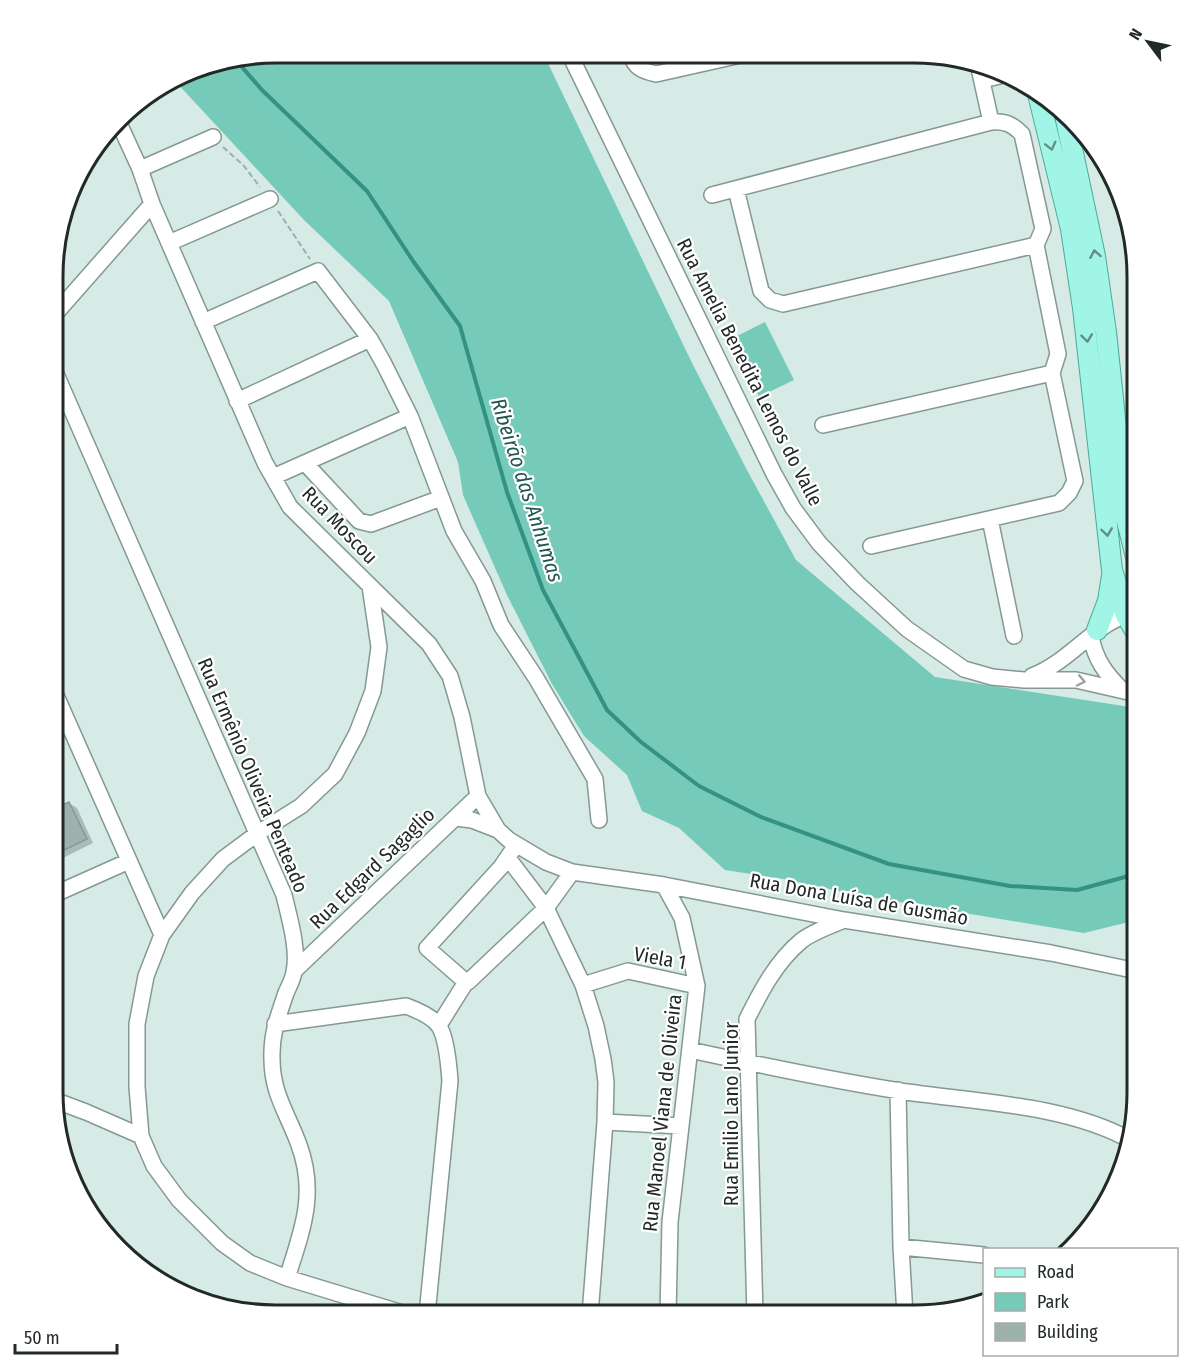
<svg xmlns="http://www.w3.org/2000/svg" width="1190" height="1368" font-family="'Fira Sans Condensed',sans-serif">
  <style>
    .green { fill: #75caba }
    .shadow { fill: #0003 }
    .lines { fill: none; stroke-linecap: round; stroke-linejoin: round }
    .stream { stroke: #339283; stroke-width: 4 }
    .building { fill: #9eb2ad; stroke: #859894; stroke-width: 1.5 }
    .minor-casing { stroke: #859894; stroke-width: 18 }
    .major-casing { stroke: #4ca999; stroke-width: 22 }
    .path { stroke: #9eafab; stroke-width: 2; stroke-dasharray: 6 3; stroke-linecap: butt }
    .minor { stroke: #fff; stroke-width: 15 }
    .major { stroke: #a1f5e6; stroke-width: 20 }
    .oneway { stroke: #629087 }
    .oneway2 { stroke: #9c9f9e }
    .labels { text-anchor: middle; stroke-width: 4.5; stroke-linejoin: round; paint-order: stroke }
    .street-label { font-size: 20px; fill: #222a28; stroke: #fff }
    .water-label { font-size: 21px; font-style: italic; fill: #21564d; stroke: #fff }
    .rim { fill: none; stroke: #222a28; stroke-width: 3 }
  </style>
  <rect width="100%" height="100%" fill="#d6ebe6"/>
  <path class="green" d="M276 53H543L692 363 748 472 796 560 935 677 1137 708V920L1084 933 852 894 784 879 725 870 679 828 642 811 627 775 584 736 552 684 507 595 463 495 458 462 389 301 304 220 175 81 204 64Z
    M765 322 794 380 759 397 731 339Z"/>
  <path class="shadow" d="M69 803 77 808 93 843 61 859 54 854V811Z"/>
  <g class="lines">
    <path class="stream" d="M235 59 262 90 367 191 413 261 460 326 507 492 543 590 607 710 641 742 699 786 761 817 889 864 1010 886 1077 890 1125 877 1137 869"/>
  </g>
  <path class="building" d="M69 802 87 839 54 855V809Z"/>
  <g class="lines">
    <defs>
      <path id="minor" d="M569 53 774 474 793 508 819 543 857 583 907 629 964 669 992 677 1024 680H1076L1137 694
        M631 54C634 68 643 71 656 74L745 54
        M979 68 991 122
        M982 80 1000 76
        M118 121 140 169 152 204 265 463 290 507 429 644 450 676 462 717 478 796 498 830 509 840 546 862 572 872 664 885 844 920 1051 953 1137 971
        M140 169 213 137
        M712 195 991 122C1005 121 1012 124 1022 134L1043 229 1036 245 783 304 770 300 761 291 736 189
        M169 243 270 199
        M56 313 152 204
        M203 322 318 271 370 339 384 364 410 416 454 531 483 581 501 625 536 678 595 779 599 820
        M56 374 284 895C289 917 299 949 294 972 293 979 289 986 286 993 278 1016 271 1035 272 1059 272 1094 288 1114 299 1145 317 1194 302 1231 287 1278
        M237 401 370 339
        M823 425 1052 373
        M305 463 359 521 371 524 441 498
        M273 477 410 416
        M990 519 1014 636
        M871 546 1059 503 1069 493 1075 481 1052 373 1058 354 1036 245
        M370 586 379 647 373 691 357 733 335 774 301 806 258 833 223 859 192 893 162 935 146 976 137 1024V1087L141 1136 154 1166 179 1200 222 1243 250 1263 287 1278 409 1315
        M1091 636C1095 660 1106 674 1123 691
        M1032 676C1069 662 1090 628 1126 615
        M54 691 162 935
        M455 818 472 820 498 830
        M508 858 546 908 570 958 583 985 596 1026 603 1059 606 1082 605 1122 590 1315
        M664 885 682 918 697 986 670 1222 668 1315
        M53 895 129 861
        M294 971 478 796
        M466 982 427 948 501 867 512 851
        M583 985 628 971 697 986
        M275 1024 406 1006C417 1010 432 1016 439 1026 446 1037 449 1067 450 1081L427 1315
        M439 1025 466 982H468L546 908 572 872
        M690 1050C759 1065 830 1080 900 1091 973 1102 1065 1104 1130 1140
        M898 1090 901 1247 905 1315
        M54 1100 86 1112 141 1136
        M605 1122 681 1126
        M901 1247 984 1255
        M755 1315 747 1019C761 991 776 962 801 941 812 932 830 926 844 920"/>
      <path id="major" d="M1037 90 1071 229 1083 308 1112 570 1126 615 1137 634
        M1066 120 1095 256 1106 332 1125 513 1137 561
        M1097 630 1108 601 1112 576"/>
    </defs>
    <use href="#minor" class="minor-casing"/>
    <use href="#major" class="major-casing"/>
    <path class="path" d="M223 147 244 166 260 187
      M278 211 310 259"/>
    <use href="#minor" class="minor"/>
    <use href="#major" class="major"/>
  </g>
  <defs><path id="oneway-chevron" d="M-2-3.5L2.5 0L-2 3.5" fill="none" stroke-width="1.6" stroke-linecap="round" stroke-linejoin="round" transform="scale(1.5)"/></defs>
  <g class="oneway">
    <use href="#oneway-chevron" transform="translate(1051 146) rotate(76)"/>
    <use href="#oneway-chevron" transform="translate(1095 254) rotate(-100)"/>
    <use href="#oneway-chevron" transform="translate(1087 338) rotate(83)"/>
    <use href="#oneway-chevron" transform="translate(1107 532) rotate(82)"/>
  </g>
  <use class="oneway2" href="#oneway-chevron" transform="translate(1081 681) rotate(12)"/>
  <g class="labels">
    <g class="street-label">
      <text transform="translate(750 372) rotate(63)" y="7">Rua Amelia Benedita Lemos do Valle</text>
      <text transform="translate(340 525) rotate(46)" y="7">Rua Moscou</text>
      <text transform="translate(253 775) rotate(67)" y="7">Rua Ermênio Oliveira Penteado</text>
      <text transform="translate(372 868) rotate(-44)" y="7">Rua Edgard Sagaglio</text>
      <text transform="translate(859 899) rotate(10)" y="7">Rua Dona Luísa de Gusmão</text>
      <text transform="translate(660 958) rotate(10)" y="7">Viela 1</text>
      <text transform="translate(662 1113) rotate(-84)" y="7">Rua Manoel Viana de Oliveira</text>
      <text transform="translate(731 1114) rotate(-90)" y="7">Rua Emilio Lano Junior</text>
    </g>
    <g class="water-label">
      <text transform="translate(527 490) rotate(72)" y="7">Ribeirão das Anhumas</text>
    </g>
  </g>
  <path d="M0 0H1190V1368H0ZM276 63H914A213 213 0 0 1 1127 276V1092A213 213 0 0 1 914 1305H276A213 213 0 0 1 63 1092V276A213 213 0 0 1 276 63Z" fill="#fff" fill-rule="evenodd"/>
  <path class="rim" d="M276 63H914A213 213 0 0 1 1127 276V1092A213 213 0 0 1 914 1305H276A213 213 0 0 1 63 1092V276A213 213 0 0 1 276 63Z"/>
  <rect x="983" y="1248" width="195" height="108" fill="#ffffff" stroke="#a7aaa9" stroke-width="1.5"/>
  <rect x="995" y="1268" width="30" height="9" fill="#a1f5e6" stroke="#a7aaa9" stroke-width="1.5"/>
  <text x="1037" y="1278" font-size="18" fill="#222a28">Road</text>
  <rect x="995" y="1293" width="30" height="18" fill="#75caba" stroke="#a7aaa9" stroke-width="1.5"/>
  <text x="1037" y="1308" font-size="18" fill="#222a28">Park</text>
  <rect x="995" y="1323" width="30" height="18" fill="#9eb2ad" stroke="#a7aaa9" stroke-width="1.5"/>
  <text x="1037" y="1338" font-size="18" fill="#222a28">Building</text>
  <g transform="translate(1148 42) rotate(302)" stroke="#ffffff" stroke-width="4.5" paint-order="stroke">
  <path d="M0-4.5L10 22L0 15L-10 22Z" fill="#222a28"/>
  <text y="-9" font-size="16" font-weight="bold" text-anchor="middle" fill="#222a28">N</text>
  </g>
  <path d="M15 1344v9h102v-9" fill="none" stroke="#222a28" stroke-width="3"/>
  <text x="24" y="1344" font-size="18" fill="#222a28" stroke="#ffffff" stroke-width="4.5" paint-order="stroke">50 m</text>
</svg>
